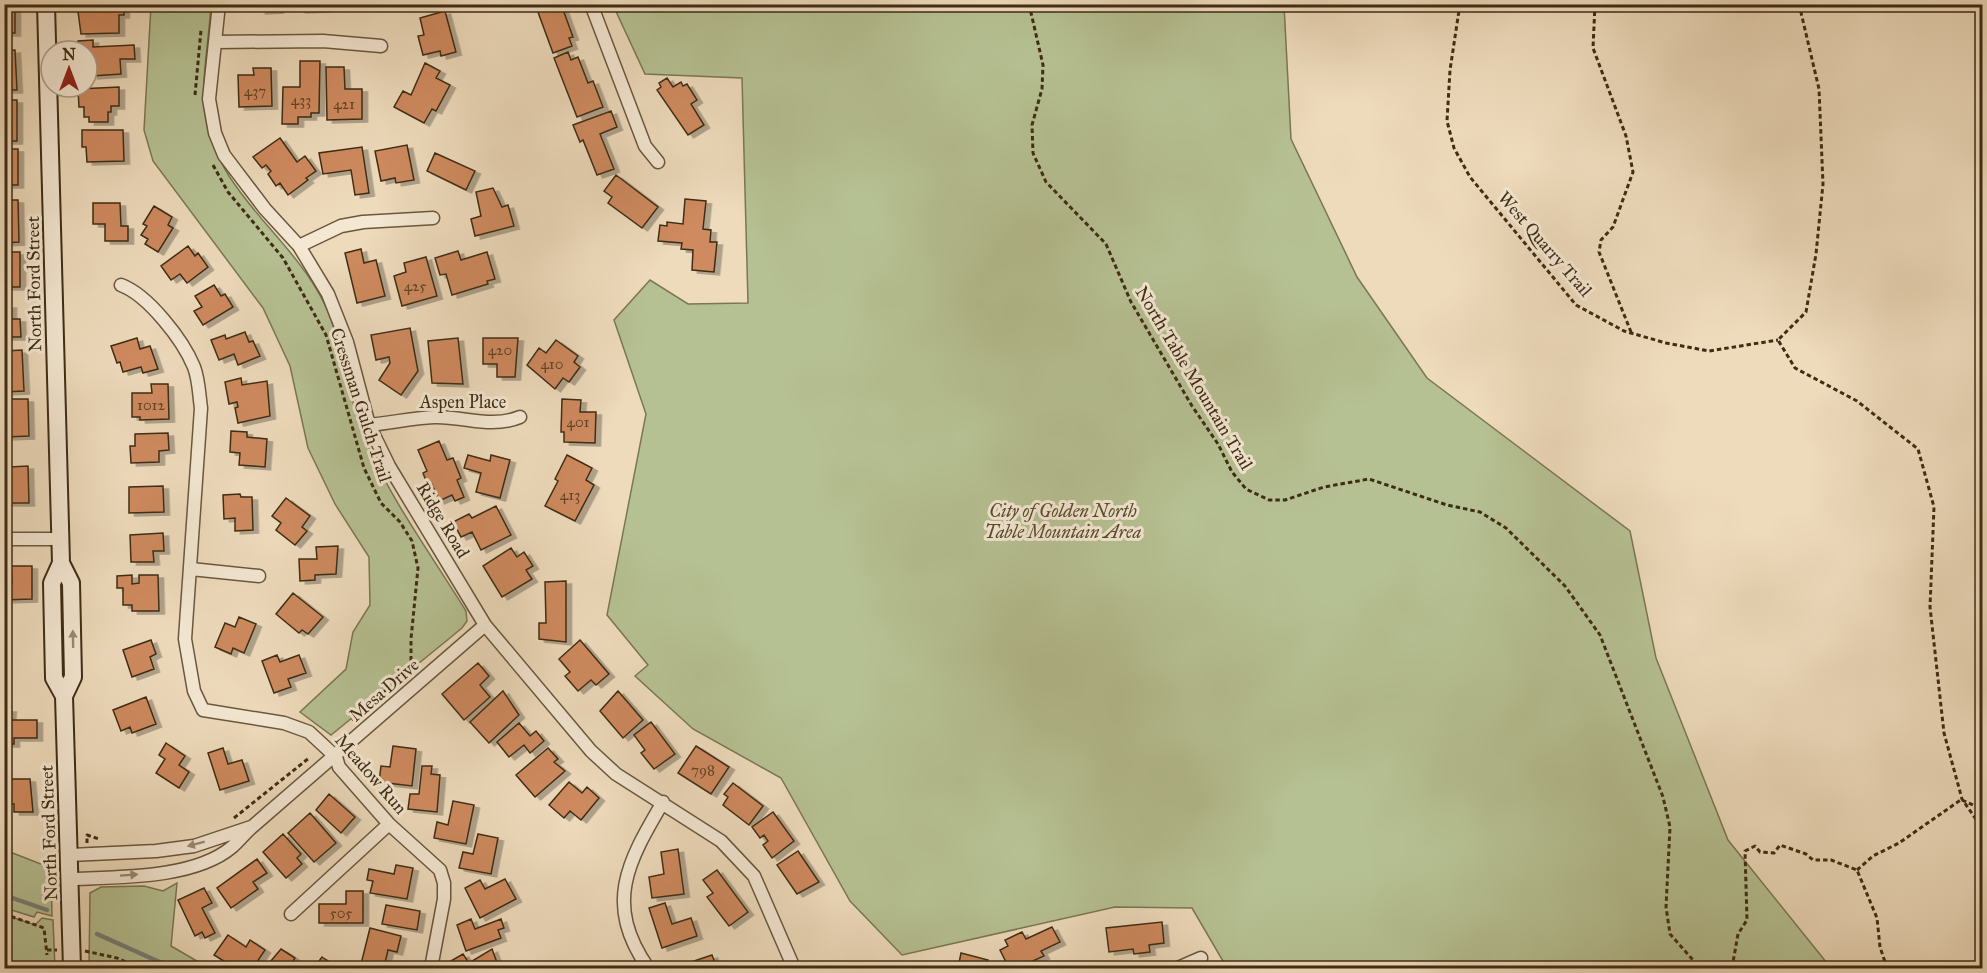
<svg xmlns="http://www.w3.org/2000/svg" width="1987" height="973" font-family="'IM FELL Great Primer',serif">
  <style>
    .green { fill: #b6c193; stroke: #7a7754; stroke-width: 1.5 }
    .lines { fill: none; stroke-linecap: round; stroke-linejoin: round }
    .stream { stroke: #788078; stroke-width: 4.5 }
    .building { fill: #cf8a5e; stroke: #3e2d14; stroke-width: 1.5; filter: url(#shadow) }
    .street-casing { stroke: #6a583e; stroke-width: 15 }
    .secondary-casing { stroke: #3e2d14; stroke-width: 20 }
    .path { stroke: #3e2d14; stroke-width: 3; stroke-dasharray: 4.5 3; stroke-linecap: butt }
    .street { stroke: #f4e8d3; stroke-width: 12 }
    .secondary { stroke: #f4e8d3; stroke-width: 16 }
    .oneway { fill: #998a74 }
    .labels { text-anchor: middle; stroke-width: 6; stroke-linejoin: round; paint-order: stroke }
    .number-label { font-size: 15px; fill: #624426 }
    .street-label { font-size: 18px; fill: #3e2d14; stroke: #f4e8d3 }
    .park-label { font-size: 18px; font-style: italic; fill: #564b2d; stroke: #f4e8d3 }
  </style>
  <defs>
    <filter id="shadow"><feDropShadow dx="5.5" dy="3" stdDeviation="0" flood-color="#0004"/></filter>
  </defs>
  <rect width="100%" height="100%" fill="#eedbbc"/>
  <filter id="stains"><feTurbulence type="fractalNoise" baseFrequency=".00333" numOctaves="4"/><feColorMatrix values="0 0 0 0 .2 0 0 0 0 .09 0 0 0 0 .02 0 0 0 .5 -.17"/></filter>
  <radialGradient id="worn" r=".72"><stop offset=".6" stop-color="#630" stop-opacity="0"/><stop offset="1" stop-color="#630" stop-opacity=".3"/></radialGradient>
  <path class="green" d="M151 5H211C209 40 201 78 205 113 216 193 291 235 324 303 345 347 347 398 366 442 392 501 432 556 466 611L467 621 462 628 331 735 300 712 346 669 353 632 370 605 369 557 335 504 308 448 290 366 263 308 153 161 144 130Z
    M613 5H1284L1291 139 1357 277 1427 378 1630 531 1656 658 1728 840 1831 968H1227L1192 908 1115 907 902 955 850 901 781 778 693 729 635 676 648 665 607 615 646 414 614 320 650 280 688 304 748 303 742 78 645 74Z
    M5 850 51 868 52 916 37 912 34 917 5 908Z
    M177 883 171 946 209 968H89L90 893 101 887 144 886 163 891Z
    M5 915 35 925 42 918 53 920 55 968H5Z"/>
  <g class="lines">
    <path class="stream" d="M4 895 47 910
      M97 934 173 968"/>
  </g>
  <path class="building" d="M4 4H15V33H4Z
    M77 4H124V15H119V33L81 34Z
    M260 4H278V10L260 11Z
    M300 4H324V9L300 10Z
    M535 4H561L573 37 569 38 572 46 553 53Z
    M445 11 456 52 441 56 440 51 423 55 418 36 424 35 420 18Z
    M93 40V47L134 45 135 59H120L121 74 92 76 91 63H87V51H78V41Z
    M15 50 17 90H4V51Z
    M568 52 571 60 578 57 588 83 593 81 603 107 577 117 554 58Z
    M300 61H320L319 113H311V117H298V124H282L283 87H300Z
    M425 63 440 71 436 78 450 85 436 111 432 109 424 123 394 107 403 91 411 95Z
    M326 67H344L345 89H362V119L327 120Z
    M253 68H271L272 106 239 107 238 75H254Z
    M667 78 673 87 681 82 683 86 687 84 697 100 691 104 704 125 688 135 657 90 661 87 659 83Z
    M119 87V106H111V112H108V122H89V117H84V107H79L78 89Z
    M4 100H17V141H4Z
    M611 111 617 127 600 134 614 169 597 175 583 140 580 142 573 125Z
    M82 130H123L124 161 87 162 86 147H82Z
    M280 138 297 162 305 156 316 171 306 178 308 180 288 195 280 183 276 186 268 174 271 171 266 165 262 168 253 157Z
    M407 145 414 180 396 183 395 178 381 181 375 151Z
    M362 147 369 193 355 195 351 170 323 174 319 153Z
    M4 149H18V185H4Z
    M435 153 475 171 466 190 427 171Z
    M616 175 658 207 642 228 608 203 612 197 604 191Z
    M493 188 502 207 508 205 514 226 475 236 471 219 481 216 476 192Z
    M685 199 706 201 703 229 711 230 710 242H717L714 272 692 270 693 250 681 249 682 243 658 241 660 225 667 226V222L683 224Z
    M4 200H18L19 242 4 243Z
    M93 203H120L121 226H128V241H105V224H93Z
    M154 206 172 217 168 225 173 228 158 252 145 244 148 239 141 235 147 226 143 224Z
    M188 246 195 256 198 253 208 267 187 283 180 274 171 280 161 266Z
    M361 249 364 263 376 260 385 296 357 303 345 253Z
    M458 251 461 260 487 252 495 279 487 281 488 284 452 295 446 274 440 275 435 258Z
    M4 252H20V287H4Z
    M426 257 437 296 402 306 394 276 406 272 404 263Z
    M214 285 221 296 225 294 233 307 203 325 194 311 202 307 195 296Z
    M4 305H11V319H20L21 337H4Z
    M410 328 418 371 401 395 379 380 390 363 389 357 376 360 371 335Z
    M245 332 249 342 253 341 260 356 238 365 234 354 219 360 211 340 225 335 226 339Z
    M137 338 140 349 150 346 158 369 143 373 141 367 123 372 120 362 117 363 111 346Z
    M458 338 463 384 432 383 428 341Z
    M483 338H518L515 377H497V364H483Z
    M556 340 578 356 574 362 580 367 569 382 563 378 555 389 527 365 539 348 546 353Z
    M22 350 24 391 4 392V351Z
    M241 378 242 385 267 381 270 416 238 423 235 408 238 407 237 402 229 404 225 382Z
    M151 384H168L169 419 140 420V417H132V393H152Z
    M6 399H28L29 436 6 437Z
    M562 399 581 400 580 412H596L595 443 564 442V432H561Z
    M231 431 247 432V437L267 439 265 467 239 465 240 453 230 452Z
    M168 433 169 450 159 451V462L131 463 130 446H135V434Z
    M439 441 447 460 453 458 461 478 457 480 464 497 455 501 452 495 439 501 432 484 428 486 423 473 427 471 418 450Z
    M468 455 490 461 491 455 510 460 500 498 476 492 481 473 464 468Z
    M567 455 592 468 586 480 594 485 575 521 545 506 558 481 555 479Z
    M28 466 29 503H4V492H11L10 467Z
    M163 486 164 512 129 513V487Z
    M240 494 241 497H252L253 530 235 531V518L224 519 223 495Z
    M286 498 310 516 302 527 307 531 295 545 276 530 281 523 272 516Z
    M496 506 511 535 481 550 472 532 461 537 453 522 469 514 472 518Z
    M163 533 164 551H153L154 562H131L130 535Z
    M338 546 336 574 315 575V580L300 581 299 559H317L316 547Z
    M511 548 517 557 524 552 533 566 526 570 532 579 502 597 483 566Z
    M11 566H32V599L4 600V583H12Z
    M132 575V584L139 583V575H158L159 611H132V605H123V588H117V576Z
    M566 581V642L539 639V623H546L545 582Z
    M293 593 323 617 308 634 302 630 299 633 276 614Z
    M239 617 256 624 244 653 233 648 231 654 215 647 225 623 235 627Z
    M151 640 156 654 150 657 154 669 132 677 123 650Z
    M580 640 609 674 596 685 591 680 578 691 565 676 570 672 559 659Z
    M277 655 280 662 299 655 306 673 288 679 291 687 274 693 262 661Z
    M478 663 489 676 480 685 490 697 464 720 442 694Z
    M503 691 519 715 489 743 470 722Z
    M618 691 643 720 623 738 600 711Z
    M146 697 156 724 132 733 130 727 121 731 113 710Z
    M4 709H11L10 720H37V738H14V744H4Z
    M651 722 675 754 654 769 641 753 645 750 634 735Z
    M519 723 530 736 536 731 544 741 530 753 524 745 509 757 497 742Z
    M166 743 185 756 179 765 189 772 179 788 156 773 165 759 159 755Z
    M393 746 416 749 412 786 379 782 381 766 390 767Z
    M696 746 729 767 711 794 678 773Z
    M223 748 228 764 242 760 249 781 220 790 208 753Z
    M548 748 558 759 554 762 565 771 535 797 516 775Z
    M422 766H432L431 774 440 775 437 812 408 809 410 794H419Z
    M11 779H30L33 812H14V804H11Z
    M569 782 582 793 587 787 599 798 581 820 570 811 564 818 549 805Z
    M733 783 763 806 749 825 723 805 728 797 724 794Z
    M329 794 355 817 341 833 316 810Z
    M453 801 474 805 466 844 434 838 437 822 448 825Z
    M773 812 794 841 772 858 763 845 768 841 764 835 760 838 752 827Z
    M310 813 336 843 314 862 288 833Z
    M283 834 301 854 297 858 302 864 286 878 263 852Z
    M478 834 498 838 491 874 459 868 463 852 473 854Z
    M678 849 684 894 652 898 649 877 664 874 661 852Z
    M798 851 819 882 797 894 777 865Z
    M257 859 267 873 253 882 258 889 231 908 217 888Z
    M396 865 413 868 407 899 370 893 373 881 367 880 369 869 394 874Z
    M717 870 748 912 729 926 707 897 713 893 703 880Z
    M505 879 516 899 480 918 465 888 480 880 485 889Z
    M204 888 212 903 202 908 215 933 205 938 202 932 195 936 178 900Z
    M346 891H363V923H319V904H346Z
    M665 903 672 924 691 918 697 936 662 948 649 908Z
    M386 905 420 911 417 930 382 924Z
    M471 919 475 929 501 919 504 928 498 930 501 938 466 951 457 925Z
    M1162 922 1164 943 1149 945 1150 952 1134 954 1133 949 1109 952 1106 928Z
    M1052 927 1060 942 1041 951 1044 956 1017 968 1011 962 1007 964 1000 950 1008 946 1005 940 1022 932 1026 939Z
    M370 928 401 936 397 952 388 950 384 968H360Z
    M228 935 246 947 250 940 265 950 253 968H235L214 955Z
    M281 949 295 958 289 968H265Z
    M492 949 499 968H453L449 962 463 954 469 963Z
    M961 953 988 960 985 968H958Z
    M712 955 717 968H696L694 961Z
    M322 957 337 967 335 968H314Z"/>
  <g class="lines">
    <defs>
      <path id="street" d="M219 4 209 99 215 133 224 155 265 209 299 246 328 294 347 342 369 425 389 466 485 625 591 751 616 774 721 841 754 876 794 968
        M591 4 645 146 658 162
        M215 42 323 41 381 46
        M299 246 341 226 363 222 433 218
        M121 285C148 295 183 340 194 367 199 380 199 395 201 408L185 639 194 691 203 710 284 723 309 732 336 757 339 767 389 824 440 870 444 883V899L431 968
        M369 425C391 423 412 418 434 417 464 416 490 429 520 417
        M4 539H60
        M191 569 259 576
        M70 855 156 851 194 846 251 827
        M71 879C118 877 194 879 232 847 239 841 245 833 252 827L485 625
        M291 914 389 824
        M648 968C604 904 627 863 663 802
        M1178 968 1201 958"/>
      <path id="secondary" d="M46 4 61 563 52 583 54 678 64 696
        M61 563 71 583 73 677 64 696 72 968"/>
    </defs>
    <use href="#street" class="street-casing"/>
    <use href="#secondary" class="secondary-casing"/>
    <path class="path" d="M1029 4 1043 65 1042 89 1032 125 1033 153 1046 182 1106 244 1131 302 1192 406 1218 444 1232 472 1246 489 1269 500H1285L1324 487 1369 479 1447 505 1480 512 1506 528 1565 586 1600 635 1663 797 1670 827 1666 907 1670 934 1700 968
      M1460 4 1450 70 1447 121 1454 148 1470 177 1576 305 1624 331 1666 343 1709 351 1778 340
      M1595 4 1593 48 1626 136 1633 172 1613 227 1601 240 1599 252 1631 332
      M1799 4 1819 89 1823 184 1816 254 1806 312 1778 340 1795 368 1857 401 1918 449 1934 507 1930 607 1944 733 1962 799 1982 828
      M195 95 201 30
      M213 165 228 192 283 258 326 335 364 468 381 503 400 522 412 541 418 568 411 639V668L352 720
      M1962 800 1982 809
      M234 818 309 758
      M87 843V835L99 839
      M1857 870 1873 856 1899 843 1962 799
      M4 914 44 928 47 955
      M47 950H57
      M85 951 117 958 139 968
      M1732 968 1738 934 1747 920 1745 851 1755 846 1760 852 1774 853 1780 845 1806 854 1813 860H1831L1857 870 1877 918 1880 947 1887 968"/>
    <use href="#street" class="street"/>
    <use href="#secondary" class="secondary"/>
  </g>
  <defs><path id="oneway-solid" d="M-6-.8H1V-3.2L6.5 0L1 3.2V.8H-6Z" transform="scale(1.5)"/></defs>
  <g class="oneway">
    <use href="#oneway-solid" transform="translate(73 639) rotate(-91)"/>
    <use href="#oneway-solid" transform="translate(196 844) rotate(165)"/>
    <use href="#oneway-solid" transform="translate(129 875) rotate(-4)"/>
  </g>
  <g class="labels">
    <g class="number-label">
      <text x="255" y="96">437</text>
      <text x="301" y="105">433</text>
      <text x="344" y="109">421</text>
      <text x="415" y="291">425</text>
      <text x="500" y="355">420</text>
      <text x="552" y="369">410</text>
      <text x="151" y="410">1012</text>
      <text x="578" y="427">401</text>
      <text x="570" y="500">413</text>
      <text x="703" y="775">798</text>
      <text x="341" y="918">505</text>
    </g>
    <g class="street-label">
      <text transform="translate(1545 244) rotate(49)" y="6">West Quarry Trail</text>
      <text transform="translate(34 284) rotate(-91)" y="6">North Ford Street</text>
      <text transform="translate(1194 378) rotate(59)" y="6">North Table Mountain Trail</text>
      <text x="463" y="408">Aspen Place</text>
      <text transform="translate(361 405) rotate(72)" y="6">Cressman Gulch Trail</text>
      <text transform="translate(443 520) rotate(59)" y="6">Ridge Road</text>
      <text transform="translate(384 690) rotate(-41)" y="6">Mesa Drive</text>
      <text transform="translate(371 774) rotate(49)" y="6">Meadow Run</text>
      <text transform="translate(49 833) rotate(-92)" y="6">North Ford Street</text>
    </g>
    <g class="park-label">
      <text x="1063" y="517">City of Golden North<tspan x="1063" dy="21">Table Mountain Area</tspan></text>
    </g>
  </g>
  <rect width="1987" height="973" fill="none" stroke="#eedbbc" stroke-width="24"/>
  <rect x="6" y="6" width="1975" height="961" fill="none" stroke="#3e2d14" stroke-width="3"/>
  <rect x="12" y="12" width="1963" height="949" fill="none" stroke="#3e2d14" stroke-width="1.5"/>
  <g transform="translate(69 69)"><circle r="28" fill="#f4e8d3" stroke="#ab9d87" stroke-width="1.5"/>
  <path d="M0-4.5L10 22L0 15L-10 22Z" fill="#8f2418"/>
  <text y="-9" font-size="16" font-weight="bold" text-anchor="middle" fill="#3e2d14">N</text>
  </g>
  <rect width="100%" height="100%" filter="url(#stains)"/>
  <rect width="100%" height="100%" fill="url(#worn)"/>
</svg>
